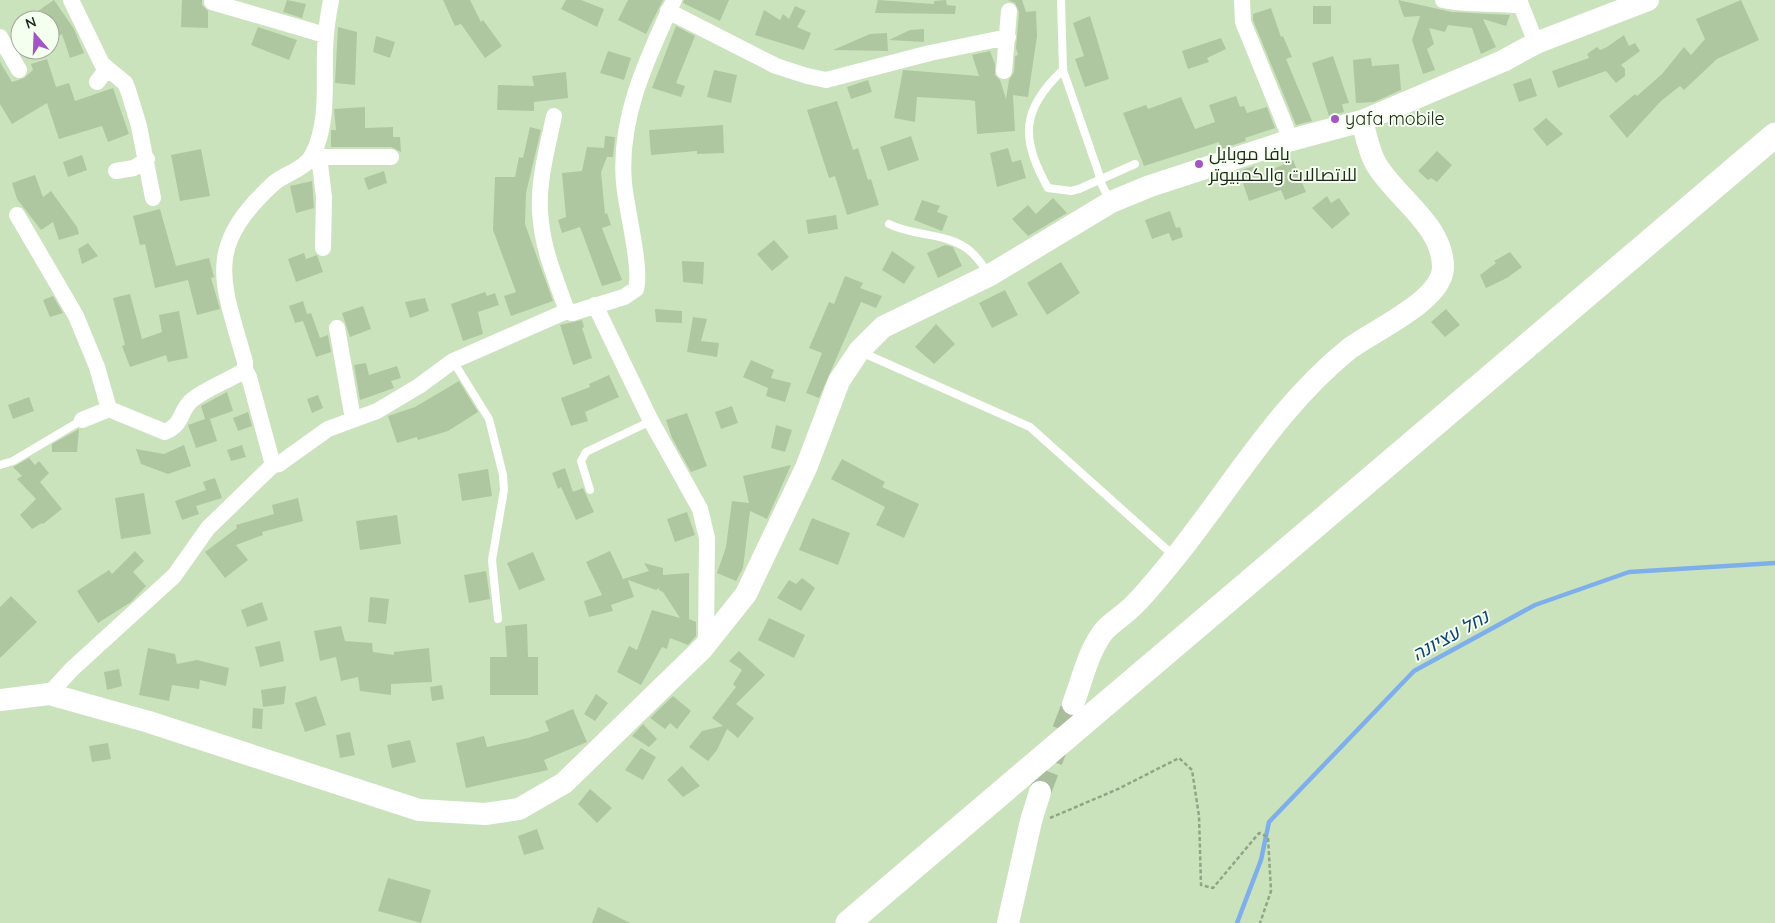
<svg xmlns="http://www.w3.org/2000/svg" width="1775" height="923" font-family="Quicksand,Cairo,Heebo,sans-serif">
  <style>
    .lines { fill: none; stroke-linecap: round; stroke-linejoin: round }
    .stream { stroke: #7eafeb; stroke-width: 4.5 }
    .building { fill: #afc7a1 }
    .secondary-tunnel { stroke: #a8bd9c; stroke-width: 22; stroke-dasharray: 22 11; stroke-linecap: butt }
    .path { stroke: #91a486; stroke-width: 2.5; stroke-dasharray: 4 2.5; stroke-linecap: butt }
    .lane { stroke: #fff; stroke-width: 8 }
    .street { stroke: #fff; stroke-width: 16 }
    .secondary { stroke: #fff; stroke-width: 22 }
    .primary { stroke: #fff; stroke-width: 25 }
    .poi-dot { fill: #a355c6; stroke: #f5ffef; stroke-width: 2 }
    .labels { text-anchor: middle; stroke-width: 4; stroke-linejoin: round; paint-order: stroke }
    .poi-label { font-size: 18px; fill: #1e2719; stroke: #f5ffef; text-anchor: start }
    .water-label { font-size: 19px; font-style: italic; fill: #104379; stroke: #f5ffef }
  </style>
  <rect width="100%" height="100%" fill="#cbe3bd"/>
  <g class="lines">
    <path class="stream" d="M1237 923 1261 860 1269 822 1414 671 1535 605 1629 572 1775 563"/>
  </g>
  <path class="building" d="M54 0 74 29 84 53 70 58 62 34 50 42V20H40L35 13Z
    M182 0H202V5L208 11V28L181 27Z
    M287 0 306 4 302 18 283 12Z
    M443 0H470L481 22 483 20 502 46 485 58 461 24 455 26Z
    M566 0H581L604 9 597 27 561 9Z
    M628 0H663L646 34 618 20Z
    M684 0H729L720 21 683 3Z
    M878 0 934 4V1L946 0 947 5 956 6 955 14 875 13Z
    M1008 0H1022L1026 12 1036 11 1037 36 1028 97 1013 95 1015 131 977 134 975 101 969 100 917 97 915 122 894 118 903 70 979 76 972 55 990 51 995 64V75L1000 80 1006 99 1009 80 1014 72 1015 56 1018 55 1016 48 1019 12 1015 3Z
    M1398 0 1452 12 1510 15 1506 26 1483 19 1496 47 1481 54 1472 28 1448 25 1445 32 1429 28 1434 44 1427 49 1435 70 1423 74 1412 40 1420 16 1404 17Z
    M1741 0 1759 40 1717 59 1684 90 1680 86 1661 101 1627 138 1609 116 1635 94 1637 96 1662 74 1684 47 1691 55 1705 39 1696 19Z
    M795 6 806 11 797 27 811 33 804 50 755 35 764 10 780 20 783 14 789 19Z
    M1313 6H1331V24H1313Z
    M1271 8 1281 37 1283 36 1292 57 1286 59 1312 121 1296 125 1253 20V14Z
    M1090 16 1109 79 1085 87 1075 59 1084 56 1073 23Z
    M676 26 695 36 676 83 685 86 681 97 652 88Z
    M258 27 297 40 289 60 251 45Z
    M338 27 357 32 355 85 335 83Z
    M924 29V42L889 40 910 30Z
    M887 33 888 51 833 50 870 34Z
    M1624 35 1629 46 1635 43 1640 51 1621 65 1625 69V76L1616 83 1606 71 1558 88 1552 71 1589 58 1587 54 1597 47 1600 50 1607 47Z
    M376 36 395 42 390 58 373 52Z
    M1221 38 1226 49 1207 58 1209 62 1188 69 1182 51Z
    M608 51 631 58 624 80 600 73Z
    M1333 56 1349 103 1342 104 1344 112 1329 116 1312 63Z
    M1371 58 1372 66 1399 64 1401 90 1374 102 1356 103 1353 60Z
    M47 59 56 87 69 83 75 101 113 88 129 134 108 142 102 126 59 139 47 103 12 124 0 104V62L12 82 24 78 33 70 31 64Z
    M714 70 737 75 731 103 707 97Z
    M566 72 568 98 534 102V111L497 110 498 85 534 86 532 76Z
    M1531 78 1537 96 1519 102 1513 84Z
    M868 80 872 92 851 99 847 87Z
    M1236 96 1240 107 1244 106 1247 113 1267 107 1275 128 1245 138 1246 141 1221 149 1219 142 1144 166 1123 113 1146 105 1148 109 1181 97 1195 129 1215 122 1209 105Z
    M837 101 853 150 858 148 868 180 871 179 879 205 847 215 835 176 829 178 807 110Z
    M365 107V128L393 127V137H400L401 152 391 147H331V130H336L334 109Z
    M1546 118 1563 134 1547 146 1533 129Z
    M723 125 724 153 697 154V151L651 155 649 130Z
    M530 127 541 130 526 193 525 224 553 301 511 316 504 296 516 292 493 230 495 177H515L519 157 523 158Z
    M605 136 615 137 613 157H607L601 172 605 214 607 213 611 225 602 228 622 280 602 286 580 227 562 233 558 220 566 217 562 173 582 171 587 147 604 148Z
    M911 136 919 160 888 171 880 147Z
    M1008 148 1012 162 1021 160 1026 178 997 187 990 153Z
    M201 149 210 196 180 201 171 155Z
    M1437 151 1452 165 1437 182 1431 178 1428 180 1418 171Z
    M82 155 87 170 68 177 63 162Z
    M1293 160 1306 192 1285 200 1281 190 1249 201 1239 171 1254 166 1258 176Z
    M384 171 387 183 368 190 364 178Z
    M35 175 43 197 51 191 77 227 79 234 59 240 53 222 41 230 17 199 12 183Z
    M312 181 314 208 296 213 290 186Z
    M1327 196 1331 203 1339 198 1350 214 1332 229 1312 208Z
    M1053 198 1067 213 1028 236 1012 219 1028 205 1036 214Z
    M922 200 940 206 937 212 948 216 942 231 914 220Z
    M160 209 176 266 209 258 214 277 211 278 220 309 197 315 188 280 155 288 145 244 140 245 133 216Z
    M1170 211 1176 228 1180 227 1183 237 1172 241 1169 233 1152 239 1145 220Z
    M836 215 838 229 808 234 806 220Z
    M774 240 789 257 772 271 757 254Z
    M88 243 98 256 82 264 78 249Z
    M945 245 953 247 962 266 938 278 927 253Z
    M892 251 915 267 904 284 882 270Z
    M1510 252 1522 267 1507 278 1486 288 1480 275 1496 263 1494 261Z
    M304 253 306 259 317 255 323 272 296 282 288 259Z
    M682 261 704 262 703 284 683 282Z
    M1061 262 1080 293 1047 315 1027 283Z
    M845 276 863 283 860 288 882 296 876 308 861 302 819 398 806 393 822 353 809 348 829 302 834 304Z
    M1005 290 1018 315 992 328 979 303Z
    M485 292 487 296 495 293 499 305 478 312 483 334 463 341 451 304Z
    M130 294 142 339 162 332 159 315 179 311 188 358 168 362 166 355 130 367 122 346 125 345 113 298Z
    M53 296 63 313 50 317 43 300Z
    M425 298 429 311 410 318 405 302Z
    M303 301 307 314 311 313 320 338 328 335 331 352 316 357 303 321 295 323 289 306Z
    M363 306 371 329 350 337 342 313Z
    M655 309 682 311V323L656 322Z
    M1446 309 1460 325 1445 337 1431 322Z
    M693 317 707 319 701 341 719 343 717 357 687 352Z
    M582 320 584 327 582 328 592 358 573 365 560 325Z
    M936 324 955 344 934 364 915 347Z
    M751 360 774 370 771 378 791 383 785 402 766 396 768 388 743 377Z
    M366 363 369 375 397 366 401 378 391 381 394 388 360 400 354 365Z
    M609 375 619 397 585 412 588 421 571 426 561 398 590 387 589 384Z
    M459 381 478 412 448 431 418 440 417 437 397 443 388 416 415 407Z
    M227 392 233 411 210 419 217 441 196 448 188 425 205 419 201 406Z
    M318 395 323 408 312 413 307 399Z
    M29 397 34 411 13 419 8 405Z
    M732 406 738 423 721 429 715 412Z
    M248 412 252 426 238 431 233 418Z
    M687 413 707 466 691 472 672 438 666 420Z
    M776 425 792 430 785 452 771 448Z
    M79 429 77 452H52V444Z
    M184 445 191 466 168 474 141 464 136 449 164 454Z
    M242 445 246 457 231 461 227 450Z
    M29 458 35 465 39 461 49 473 40 482 62 509 43 524 42 523 32 529 20 515 36 499 17 479 22 476 13 467Z
    M842 459 885 482 882 487 919 504 904 538 876 525 885 507 831 479Z
    M791 465 767 519 750 511 743 568 736 581 717 573 726 547 732 501 749 503 743 476Z
    M565 468 573 492 583 488 594 512 576 520 561 487 558 489 552 473Z
    M488 469 492 496 462 501 458 474Z
    M215 478 222 498 196 506 199 514 182 520 175 501 206 490 203 482Z
    M144 493 151 534 121 539 115 498Z
    M298 498 303 521 262 532 263 535 236 545 248 560 225 578 205 552 237 528 236 525 274 514 272 505Z
    M687 512 695 535 675 542 667 519Z
    M397 515 401 544 360 550 356 521Z
    M812 518 850 533 838 565 799 550Z
    M135 551 144 561 133 572 146 586 131 602 98 623 77 591 109 570 112 574Z
    M610 551 623 579 649 571 644 563 663 568V575L689 573V619L696 622V636L688 645 670 638 667 649 662 647 641 685 617 672 629 646 637 650 652 610 680 618 663 592 659 590V588L656 590 628 580 634 597 611 605 613 611 589 617 584 601 602 595 586 562Z
    M533 552 545 580 519 590 507 563Z
    M486 571 490 599 469 603 464 575Z
    M802 578 815 588 801 611 777 598 789 580 796 584Z
    M11 596 37 622 0 658V607Z
    M370 597 389 599 386 624 368 622Z
    M262 602 268 620 247 627 241 610Z
    M769 618 805 635 794 658 758 640Z
    M527 624 528 657H538V695H490V657H507L505 626Z
    M341 626 345 641 372 643 373 652 394 655V652L429 648 432 682 391 684V695L360 691 358 677 341 681 336 657 320 661 314 631Z
    M280 641 284 661 260 667 255 647Z
    M148 648 175 654 177 664 197 660 229 668 226 686 200 680 199 689 172 685 169 701 139 695Z
    M739 651 765 675 736 704 754 718 738 738 727 729 717 750 708 761 689 747 702 731 723 726 712 718 736 687 733 684 742 670 729 661Z
    M119 669 122 686 107 690 104 672Z
    M442 685 444 699 432 701 430 687Z
    M286 686 284 704 263 707 261 690Z
    M596 694 608 703 595 721 584 714Z
    M316 696 326 725 305 732 295 703Z
    M673 696 691 711 677 729 670 723 665 729 650 718Z
    M253 708 263 709 262 729 252 728Z
    M573 709 587 742 544 760 548 770 466 788 456 743 484 736 487 747 528 738 549 731 545 721Z
    M643 724 657 739 649 747 632 736Z
    M350 732 355 755 340 758 336 735Z
    M410 740 416 762 392 768 387 745Z
    M108 743 111 759 92 762 89 746Z
    M641 748 656 757 643 780 625 770Z
    M682 766 700 786 683 797 667 780Z
    M590 789 612 808 597 823 578 804Z
    M537 829 544 849 524 855 518 836Z
    M388 878 431 890 421 923 378 911Z
    M598 907 630 923H592Z"/>
  <g class="lines">
    <path class="secondary-tunnel" d="M1040 792 1073 704"/>
    <path class="path" d="M1050 818 1118 789 1179 758 1192 770 1199 816 1201 885 1213 888 1259 833 1268 837 1271 891 1260 923"/>
    <path class="lane" d="M1061 0 1063 70 1099 174 1100 181 1110 201
      M1063 70C1021 109 1020 139 1048 188L1071 191 1079 189 1135 164
      M889 224C912 236 946 233 966 248 976 254 982 265 989 274
      M861 352 1030 427 1174 556
      M453 361 489 419 503 475 504 490 492 560 498 619
      M0 465 13 461 82 420
      M590 490 581 461 586 452 651 421"/>
    <path class="street" d="M71 0 102 64 125 83 128 90 139 126 153 198
      M1242 0 1243 22 1291 140
      M1443 0C1469 6 1495 2 1521 6
      M1519 0 1536 43
      M212 2 325 35
      M668 11 776 66 807 76 826 80 930 53 1008 37
      M0 37 19 70
      M1004 71 1009 11
      M97 82 107 69
      M554 116C547 150 536 187 541 222 544 253 557 282 567 311
      M319 156 324 197 323 248
      M312 157H391
      M116 171 134 168 147 159
      M17 215 76 316 97 367 109 409 165 432C184 424 179 411 192 400 207 388 228 381 245 370
      M595 305 651 421 700 509 707 538 706 642
      M337 328 353 419
      M82 420 109 409
      M273 465 249 377 245 370V362C222 280 203 248 274 183 286 173 306 169 313 154 331 117 322 74 326 34 327 23 329 11 331 0
      M49 694 72 669 174 576 208 528 273 465 279 464 328 429 377 411 419 386 453 361 567 311 572 313 624 297 636 289C642 268 626 208 624 183 618 117 648 57 674 0"/>
    <path class="secondary" d="M0 700 49 694 149 722 419 810 485 814 519 809 564 783 703 648 746 594 806 468 839 381 859 351 883 327 990 275 1111 202 1150 186 1291 140 1362 121
      M1073 704C1082 681 1088 651 1104 631 1112 622 1124 615 1133 606 1148 591 1163 572 1177 555 1232 486 1279 405 1349 349 1372 331 1443 301 1443 267 1443 225 1396 198 1376 164 1369 152 1366 135 1362 121L1503 61 1536 43 1648 0
      M1008 923 1031 821 1040 792"/>
    <path class="primary" d="M848 923 1775 135"/>
  </g>
  <g class="poi-dot">
    <circle cx="1335" cy="119" r="5"/>
    <circle cx="1199" cy="164" r="5"/>
  </g>
  <g class="labels">
    <g class="poi-label">
      <text x="1345" y="125">yafa mobile</text>
      <text x="1209" y="160">يافا موبايل<tspan x="1209" dy="21">للاتصالات والكمبيوتر</tspan></text>
    </g>
    <g class="water-label">
      <text transform="translate(1450 635) rotate(-29)" y="7">נחל עציונה</text>
    </g>
  </g>
  <g transform="translate(35 35) rotate(341)"><circle r="24" fill="#f5ffef" stroke="#9fa999"/>
  <path d="M0-4L9 19L0 12L-9 19Z" fill="#a355c6"/>
  <text y="-8" font-size="14" font-weight="bold" text-anchor="middle" fill="#1e2719">N</text>
  </g>
</svg>
